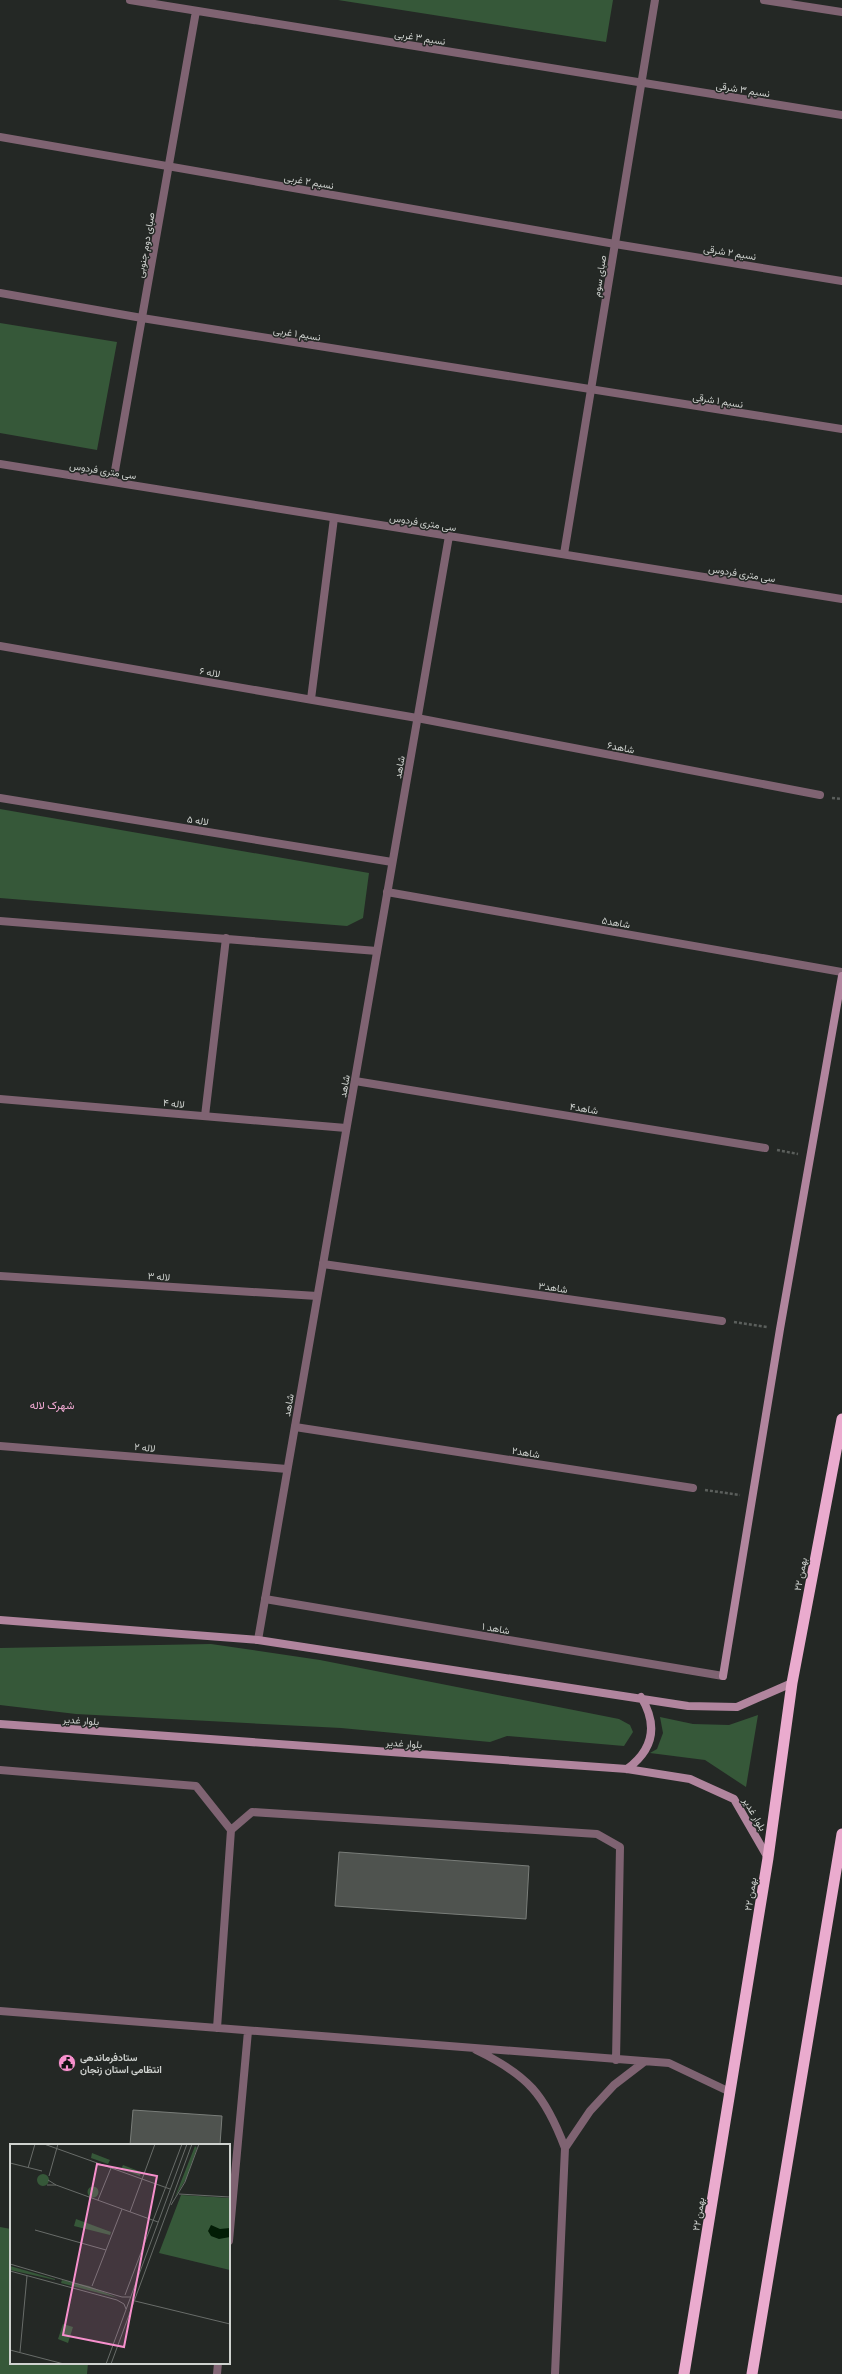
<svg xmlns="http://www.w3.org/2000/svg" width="842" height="2374" font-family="'Archivo Narrow',Vazirmatn,sans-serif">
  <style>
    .green { fill: #365839 }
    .building { fill: #4f534f; stroke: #797d79 }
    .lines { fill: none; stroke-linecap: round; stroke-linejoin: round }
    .path { stroke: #5b5f5c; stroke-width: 2.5; stroke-dasharray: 3 2; stroke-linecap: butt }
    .service { stroke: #7f6372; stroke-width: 8 }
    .minor { stroke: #7f6372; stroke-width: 8 }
    .tertiary { stroke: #7f6372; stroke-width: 8 }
    .secondary { stroke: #b1859e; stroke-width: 8 }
    .trunk { stroke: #eaabce; stroke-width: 11 }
    .labels { text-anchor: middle; stroke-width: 3; stroke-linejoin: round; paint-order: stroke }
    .street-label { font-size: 10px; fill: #cfd2cf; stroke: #242825 }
    .poi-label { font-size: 10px; font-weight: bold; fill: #cfd2cf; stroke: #242825; text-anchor: start }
    .neighbourhood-label { font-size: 11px; fill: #f4abd5; stroke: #242825 }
    .inset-road { fill: none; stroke: #686c69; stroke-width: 1 }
    .view { fill: #f790cd; fill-opacity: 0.15; stroke: #f790cd; stroke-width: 2 }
    .inset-edge { fill: none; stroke: #cfd2cf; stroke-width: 2 }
  </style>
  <rect width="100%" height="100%" fill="#242825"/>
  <path class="green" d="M338 0H613L606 42Z
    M0 323 117 342 97 450 0 433Z
    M0 809 369 873 363 918 347 926 0 898Z
    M211 1644 320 1660 619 1719 630 1725 633 1732 624 1746 507 1736 490 1742 341 1728 76 1714 0 1705V1648Z
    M758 1715 746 1787 705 1760 650 1753 657 1749 663 1733 660 1717 693 1724 729 1725Z
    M0 2227 11 2229V2363H88L87 2374H0Z"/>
  <path class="building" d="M339 1852 529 1866 526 1919 335 1906Z
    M133 2110 222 2116 220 2145H130Z"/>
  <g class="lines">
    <path class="path" d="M832 798 842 799
      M777 1150 798 1154
      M734 1322 767 1327
      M705 1490 740 1495"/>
    <path class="service" d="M0 1770 196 1786 231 1830
      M0 2011 669 2063 730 2092
      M217 2028 231 1830 252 1812 597 1834 620 1847 616 2060
      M476 2050C528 2075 545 2095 565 2148
      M229 2241 248 2031
      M217 2374 218 2363
      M555 2374 565 2148 590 2111 614 2085 644 2062"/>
    <path class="minor" d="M764 0 842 12
      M0 137 615 244 842 281
      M0 293 142 318 842 429
      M0 646 417 718 820 795
      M311 699 334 518
      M0 798 392 862
      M387 892 842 972
      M0 921 377 951
      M355 1081 765 1148
      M205 1116 226 938
      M323 1264 722 1321
      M0 1276 317 1296
      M295 1427 693 1488
      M0 1446 287 1469
      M265 1599 723 1676"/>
    <path class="tertiary" d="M130 0 842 115
      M0 464 842 599
      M113 482 196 11
      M564 554 655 0
      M0 1099 346 1128
      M258 1640 449 536"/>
    <path class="secondary" d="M0 1620 258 1640 688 1706 737 1707 792 1683
      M723 1676 780 1329 842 976
      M0 1724 627 1769 690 1779 734 1799 768 1858
      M627 1769C654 1749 658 1725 641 1697"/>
    <path class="trunk" d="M684 2374 768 1858 792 1683 842 1419
      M752 2374 842 1834"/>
  </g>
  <defs>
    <symbol id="civic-disc" viewBox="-11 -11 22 22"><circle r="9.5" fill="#f790cd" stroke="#242825"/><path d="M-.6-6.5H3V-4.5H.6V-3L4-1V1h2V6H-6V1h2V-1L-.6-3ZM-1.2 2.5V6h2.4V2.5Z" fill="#111"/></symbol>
  </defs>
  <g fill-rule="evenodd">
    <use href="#civic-disc" x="57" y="2053" width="20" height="20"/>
  </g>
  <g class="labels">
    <g class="street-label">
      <text transform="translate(420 37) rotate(9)" y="4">نسیم ۳ غربی</text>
      <text transform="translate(743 89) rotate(9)" y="4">نسیم ۳ شرقی</text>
      <text transform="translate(309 181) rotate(10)" y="4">نسیم ۲ غربی</text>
      <text transform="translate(145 245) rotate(-80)" y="4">صبای دوم جنوبی</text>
      <text transform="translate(730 252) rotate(9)" y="4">نسیم ۲ شرقی</text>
      <text transform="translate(599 276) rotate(-81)" y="4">صبای سوم</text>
      <text transform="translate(297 333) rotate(9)" y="4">نسیم ۱ غربی</text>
      <text transform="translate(718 400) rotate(9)" y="4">نسیم ۱ شرقی</text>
      <text transform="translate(103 470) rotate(9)" y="4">سی متری فردوس</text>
      <text transform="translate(423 522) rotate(9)" y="4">سی متری فردوس</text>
      <text transform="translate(742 573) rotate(9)" y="4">سی متری فردوس</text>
      <text transform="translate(210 672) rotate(10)" y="4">لاله ۶</text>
      <text transform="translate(621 747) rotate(11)" y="4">شاهد۶</text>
      <text transform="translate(399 767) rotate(-80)" y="4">شاهد</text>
      <text transform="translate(198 820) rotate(9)" y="4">لاله ۵</text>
      <text transform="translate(616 922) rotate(10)" y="4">شاهد۵</text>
      <text transform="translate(344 1086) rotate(-80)" y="4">شاهد</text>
      <text transform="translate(174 1103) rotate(5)" y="4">لاله ۴</text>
      <text transform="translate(584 1108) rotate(9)" y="4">شاهد۴</text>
      <text transform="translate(159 1276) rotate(4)" y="4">لاله ۳</text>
      <text transform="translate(553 1287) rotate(8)" y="4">شاهد۳</text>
      <text transform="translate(288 1405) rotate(-80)" y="4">شاهد</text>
      <text transform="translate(145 1447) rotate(5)" y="4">لاله ۲</text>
      <text transform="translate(526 1452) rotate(9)" y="4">شاهد۲</text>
      <text transform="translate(800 1574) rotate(-79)" y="4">۲۲ بهمن</text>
      <text transform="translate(496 1628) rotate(10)" y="4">شاهد ۱</text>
      <text transform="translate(81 1720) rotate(4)" y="4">بلوار غدیر</text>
      <text transform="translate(404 1743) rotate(4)" y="4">بلوار غدیر</text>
      <text transform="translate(755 1814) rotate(60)" y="4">بلوار غدیر</text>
      <text transform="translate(750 1894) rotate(-81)" y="4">۲۲ بهمن</text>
      <text transform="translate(698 2214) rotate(-81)" y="4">۲۲ بهمن</text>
    </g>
    <g class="poi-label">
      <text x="80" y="2061">ستادفرماندهی<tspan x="80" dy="12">انتظامی استان زنجان</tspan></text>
    </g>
    <g class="neighbourhood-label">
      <text x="52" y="1409">شهرک لاله</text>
    </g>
  </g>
  <g transform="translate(10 2144)">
    <rect width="220" height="220" fill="#242825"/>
    <path d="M185 2 187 4 176 35 165 53ZM82 9 100 16 98 20 81 14ZM113 21 131 28 130 32 111 25ZM27 36a6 6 0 1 1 12 0a6 6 0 1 1-12 0ZM77.5 48a5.5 5.5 0 1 1 11 0a5.5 5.5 0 1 1-11 0ZM171 51 220 54V126L149 109ZM66 75 101 88 100 91 64 82ZM0 122 45 135V136L0 126ZM52 136 79 142 108 154 51 139ZM53 180 63 183 58 199 48 195Z" fill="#365839"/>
    <path d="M201 81 210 85 220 84V93L209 95 201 92 198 87Z" fill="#021c05"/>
    <path class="inset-road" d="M34 0 160 45M0 19 32 27M18 24 25 0M39 32 48 0M37 41H46L38 36M46 41 148 78M169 50 220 53M88 56 101 24M161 61 175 38 189 0M120 68 145 0M25 86 96 106M0 120 112 153H120M0 127 107 156 114 160 116 165M82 142 112 65M115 151 172 0M125 157 220 180M0 206 54 220M10 208 17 132M96 220 177 0M101 220 182 0"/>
    <path class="view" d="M87 20 147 32 114 203 53 191Z"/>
    <rect width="220" height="220" class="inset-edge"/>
  </g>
</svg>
